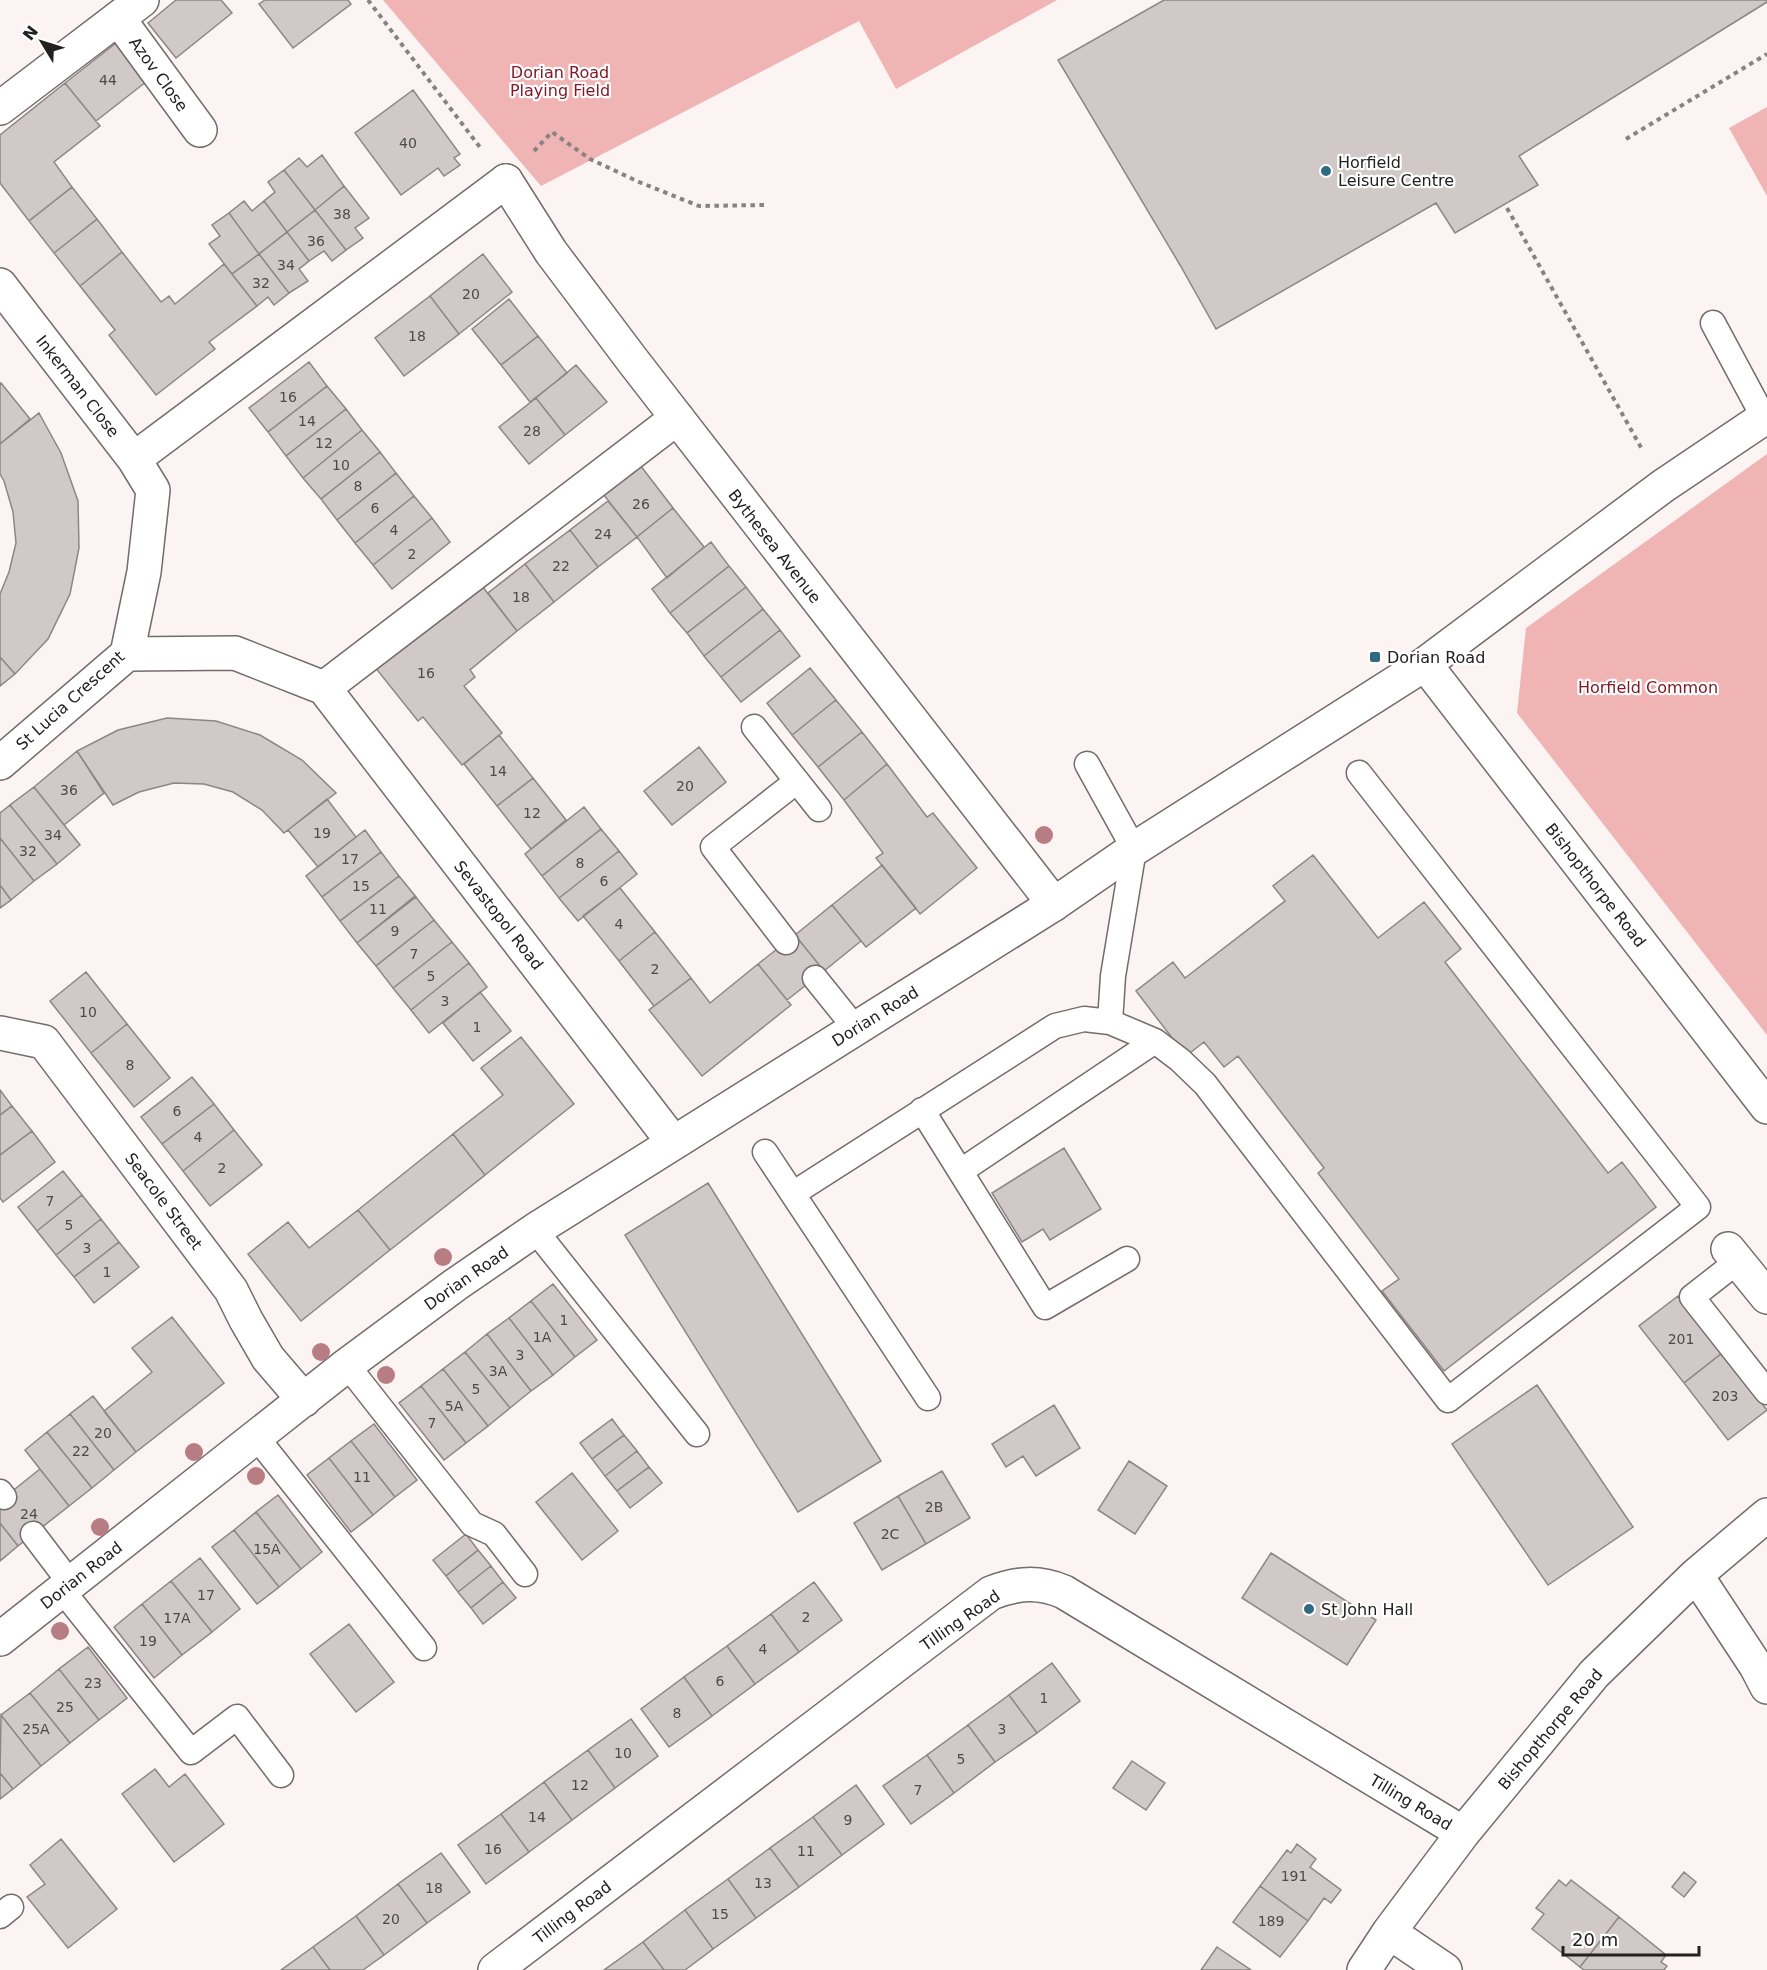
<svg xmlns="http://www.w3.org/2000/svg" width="1767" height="1970" font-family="'DejaVu Sans',sans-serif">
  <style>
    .green { fill: #efb4b3 }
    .building { fill: #d1c8c8; stroke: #8e8686; stroke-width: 1.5 }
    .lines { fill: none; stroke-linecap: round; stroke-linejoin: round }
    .service-casing { stroke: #736c6b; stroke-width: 27 }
    .pedestrian-casing { stroke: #736c6b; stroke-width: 36 }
    .minor-casing { stroke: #736c6b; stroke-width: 36 }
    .path { stroke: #888383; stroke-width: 4; stroke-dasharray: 4.5 4.5; stroke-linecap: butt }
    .service { stroke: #fff; stroke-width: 24 }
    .pedestrian { stroke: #fff; stroke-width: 33 }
    .minor { stroke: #fff; stroke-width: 33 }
    .tree { fill: #b87c83 }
    .poi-dot { fill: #2f6982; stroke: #fff; stroke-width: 2 }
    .labels { text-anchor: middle; stroke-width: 4.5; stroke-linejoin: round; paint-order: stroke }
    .number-label { font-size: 14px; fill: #4e4a4a }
    .park-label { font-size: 16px; fill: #811a28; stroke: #fff }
    .street-label { font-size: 16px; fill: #232020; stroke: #fff }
    .poi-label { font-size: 16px; fill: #232020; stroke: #fff; text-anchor: start }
  </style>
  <rect width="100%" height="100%" fill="#fcf4f3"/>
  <path class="green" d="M383 0H1057L896 89 859 21 541 186Z
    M1767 107V196L1729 128Z
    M1767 454V1035L1517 713 1526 628Z"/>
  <path class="building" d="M176 0H221L232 13 176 58 148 23Z
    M265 0H348L351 4 293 48 259 4Z
    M1164 0H1767V2L1519 156 1538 185 1455 233 1436 203 1216 329 1180 265 1058 60Z
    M120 40 151 78 96 121 65 83Z
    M65 83 100 126 54 162 72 187 29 221 0 183V135Z
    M413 90 460 154 454 158 460 165 444 176 438 168 401 195 355 133Z
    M322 155 344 186 315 210 284 170 299 158 307 167Z
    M284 170 315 210 287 232 264 201 275 192 268 182Z
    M344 186 369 218 355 228 363 238 346 250 315 210Z
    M72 187 97 219 54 253 29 221Z
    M244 201 252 211 264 201 287 232 259 254 229 213Z
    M315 210 346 250 332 261 324 251 309 261 287 232Z
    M229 213 259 254 232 274 209 244 220 236 212 225Z
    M97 219 122 252 80 286 54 253Z
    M287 232 309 261 299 269 308 281 289 293 259 254Z
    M122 252 161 302 169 296 175 304 224 264 257 306 209 342 215 349 156 395 109 335 115 330 80 286Z
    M259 254 289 293 274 305 268 297 257 306 232 274Z
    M483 254 512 292 459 334 430 296Z
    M430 296 459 334 404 376 375 338Z
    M509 299 538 336 501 365 472 329Z
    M538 336 567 373 530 402 501 365Z
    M309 362 327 386 268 432 249 408Z
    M576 365 607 402 565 435 536 398Z
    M1 383 30 419 0 444V385Z
    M327 386 346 409 286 456 268 432Z
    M536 398 565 435 529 464 499 427Z
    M346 409 362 430 303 478 286 456Z
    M39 413 61 453 78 501 79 548 70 594 48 639 15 674 0 657V594L9 572 16 543 13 512 4 481 0 474V444Z
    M362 430 380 452 321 499 303 478Z
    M380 452 396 473 337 520 321 499Z
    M640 465 673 508 637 537 603 494Z
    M396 473 414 496 355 543 337 520Z
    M414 496 432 518 373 565 355 543Z
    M608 501 637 537 598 567 570 530Z
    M673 508 704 547 667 578 637 537Z
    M432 518 450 542 392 589 373 565Z
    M570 530 598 567 554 602 525 564Z
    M711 542 729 566 670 613 652 589Z
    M525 564 554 602 517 631 488 593Z
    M729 566 746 587 687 633 670 613Z
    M482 586 517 631 470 670 475 677 464 686 502 733 462 765 423 717 418 721 374 666Z
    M746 587 763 609 704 656 687 633Z
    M763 609 780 630 721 677 704 656Z
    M780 630 800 656 741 702 721 677Z
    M0 657 15 674 0 686Z
    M810 668 836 700 792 735 767 703Z
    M836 700 862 732 818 767 792 735Z
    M167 718 216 721 260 735 302 760 336 793 284 833 262 810 233 792 204 784 174 783 139 792 113 805 77 751 118 730Z
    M862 732 887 764 844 800 818 767Z
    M499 735 533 778 497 806 464 764Z
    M699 747 726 782 672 825 644 791Z
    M77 751 104 793 64 825 34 787Z
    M887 764 927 817 933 813 977 868 920 914 876 858 883 853 844 800Z
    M533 778 566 820 531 849 497 806Z
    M34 787 80 845 57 864 10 805Z
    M327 799 356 837 318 867 288 830Z
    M10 805 57 864 34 881 0 838V813Z
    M584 807 601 829 542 876 525 854Z
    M601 829 619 851 559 898 542 876Z
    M365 830 381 852 322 897 306 876Z
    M0 838 34 881 11 900 0 885Z
    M619 851 637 874 578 921 559 898Z
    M381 852 399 876 340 921 322 897Z
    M1313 855 1378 938 1424 902 1461 949 1445 962 1608 1173 1622 1162 1656 1207 1444 1371 1382 1291 1399 1279 1318 1173 1324 1168 1238 1056 1224 1067 1204 1042 1186 1056 1136 991 1173 962 1185 978 1285 901 1273 886Z
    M882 865 916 908 866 947 832 905Z
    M399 876 416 897 357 943 340 921Z
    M0 885 11 900 0 908Z
    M620 888 655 932 619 961 583 916Z
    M415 896 434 920 376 966 357 943Z
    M832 905 861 941 824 971 795 935Z
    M434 920 452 942 393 988 376 966Z
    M655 932 691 978 654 1006 619 961Z
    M795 935 824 971 787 1000 758 964Z
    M452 942 469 963 411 1010 393 988Z
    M469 963 487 987 429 1033 411 1010Z
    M758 964 791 1005 702 1076 649 1010 691 978 710 1003Z
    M86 972 127 1024 91 1053 50 1001Z
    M480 992 511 1031 473 1061 443 1023Z
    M127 1024 170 1078 134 1107 91 1053Z
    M521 1037 574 1104 485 1175 453 1134 503 1095 481 1068Z
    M192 1077 214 1104 162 1144 141 1117Z
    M0 1090 12 1106 0 1115Z
    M214 1104 234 1130 183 1171 162 1144Z
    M12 1106 32 1131 0 1155V1115Z
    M234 1130 262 1165 210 1206 183 1171Z
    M32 1131 55 1162 3 1202 0 1198V1155Z
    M453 1134 485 1175 390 1250 358 1210Z
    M1064 1148 1101 1209 1050 1240 1043 1229 1022 1242 992 1193Z
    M63 1171 82 1195 37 1231 18 1207Z
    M708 1183 881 1461 798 1512 625 1235Z
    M82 1195 101 1219 56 1255 37 1231Z
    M358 1210 390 1250 301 1321 248 1254 288 1222 309 1248Z
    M101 1219 119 1242 74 1277 56 1255Z
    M119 1242 139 1267 94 1303 74 1277Z
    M553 1284 597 1340 575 1357 531 1301Z
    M1678 1296 1722 1353 1684 1383 1639 1326Z
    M531 1301 575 1357 553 1375 509 1318Z
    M172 1317 224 1383 136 1452 104 1411 152 1372 132 1348Z
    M509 1318 553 1375 531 1391 487 1334Z
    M487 1334 531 1391 510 1408 465 1352Z
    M465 1352 510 1408 488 1426 443 1369Z
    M1722 1353 1767 1410 1728 1440 1684 1383Z
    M443 1369 488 1426 466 1443 421 1386Z
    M1537 1385 1633 1527 1548 1585 1452 1444Z
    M421 1386 466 1443 444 1460 399 1403Z
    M93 1396 136 1452 114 1470 70 1414Z
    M1054 1405 1080 1448 1036 1476 1023 1456 1006 1467 992 1444Z
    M70 1414 114 1470 92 1488 47 1432Z
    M612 1419 624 1435 592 1459 580 1443Z
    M374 1424 417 1480 395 1497 351 1441Z
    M47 1432 92 1488 69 1506 25 1450Z
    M624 1435 637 1451 605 1476 592 1459Z
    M351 1441 395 1497 373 1515 329 1458Z
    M637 1451 649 1467 617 1491 605 1476Z
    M329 1458 373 1515 351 1532 307 1475Z
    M1129 1461 1167 1486 1135 1534 1098 1510Z
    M649 1467 662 1483 630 1508 617 1491Z
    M40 1469 69 1506 18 1546 0 1523V1501Z
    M942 1471 970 1518 926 1544 898 1496Z
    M572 1473 618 1531 582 1560 536 1502Z
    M278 1495 322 1552 301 1569 256 1512Z
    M898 1496 926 1544 882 1570 854 1523Z
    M256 1512 301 1569 279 1587 234 1530Z
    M0 1523 18 1546 0 1561Z
    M234 1530 279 1587 257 1604 212 1547Z
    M466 1534 478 1550 446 1576 433 1560Z
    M478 1550 491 1566 458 1592 446 1576Z
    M1271 1553 1376 1620 1347 1665 1242 1598Z
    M200 1558 240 1609 212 1632 171 1581Z
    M491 1566 503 1582 471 1608 458 1592Z
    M171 1581 212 1632 182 1655 142 1604Z
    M503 1582 516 1598 483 1624 471 1608Z
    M814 1582 842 1620 799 1652 771 1614Z
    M142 1604 182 1655 154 1678 114 1627Z
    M771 1614 799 1652 755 1684 727 1646Z
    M349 1624 394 1682 356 1712 310 1654Z
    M727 1646 755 1684 712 1716 684 1677Z
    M88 1647 127 1698 99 1720 59 1669Z
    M1052 1663 1080 1701 1037 1733 1009 1695Z
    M59 1669 99 1720 70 1743 30 1693Z
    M684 1677 712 1716 669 1747 641 1709Z
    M30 1693 70 1743 41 1766 1 1715Z
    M1009 1695 1037 1733 995 1762 968 1725Z
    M1 1715 41 1766 13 1789 0 1773Z
    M631 1719 658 1756 615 1788 588 1750Z
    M968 1725 995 1762 954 1793 927 1755Z
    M588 1750 615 1788 572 1820 544 1782Z
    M927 1755 954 1793 911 1824 883 1786Z
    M1132 1761 1165 1783 1146 1810 1113 1788Z
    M155 1769 169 1787 185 1774 224 1824 174 1862 122 1794Z
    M0 1773 13 1789 0 1799Z
    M544 1782 572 1820 529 1852 501 1814Z
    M856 1785 884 1824 842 1855 813 1817Z
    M501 1814 529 1852 486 1884 458 1845Z
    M813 1817 842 1855 799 1887 770 1848Z
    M61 1839 117 1909 68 1948 27 1897 45 1884 30 1865Z
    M1297 1844 1316 1859 1310 1867 1341 1890 1331 1903 1324 1898 1308 1921 1260 1886 1287 1850 1291 1853Z
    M770 1848 799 1887 756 1918 728 1879Z
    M441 1853 470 1892 427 1923 398 1884Z
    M1684 1872 1696 1882 1684 1897 1672 1887Z
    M728 1879 756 1918 713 1949 685 1910Z
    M1559 1880 1566 1886 1571 1880 1619 1917 1580 1967 1532 1929 1544 1914 1536 1908Z
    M398 1884 427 1923 384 1955 356 1916Z
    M1260 1886 1308 1921 1280 1957 1233 1922Z
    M685 1910 713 1949 685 1970H664L643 1942Z
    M356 1916 384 1955 363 1970H330L313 1947Z
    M1619 1917 1666 1955 1661 1962 1667 1966 1664 1970H1584L1580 1967Z
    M643 1942 664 1970H604Z
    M313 1947 330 1970H281Z
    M1217 1947 1251 1970H1201Z"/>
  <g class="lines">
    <defs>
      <path id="service" d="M1713 323 1764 418
        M754 727 819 809
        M1087 764 1134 849 1113 976 1110 1022
        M786 942 713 847 797 781
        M815 978 856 1029
        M922 1110 1045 1307 1127 1259
        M765 1152 928 1398
        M961 1171 1155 1041 1180 1060 1205 1084 1448 1400 1698 1207 1359 773
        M794 1193 1055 1026 1084 1019 1110 1022 1155 1041
        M535 1230 697 1434
        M1738 1261 1692 1297 1767 1392
        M347 1365 472 1524 494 1534 525 1574
        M257 1438 424 1648
        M0 1492 4 1497
        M33 1534 71 1584
        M62 1590 191 1752 237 1717 281 1775
        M0 1916 11 1907"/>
      <path id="pedestrian" d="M506 181 551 252 633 361 1054 904"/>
      <path id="minor" d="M118 18 200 130
        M0 108 142 0
        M0 285 134 459 153 490 144 572 127 654 0 763
        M134 459 506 181
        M127 654 235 653 324 688 673 1142
        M1425 664 1767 1107
        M324 688 677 418
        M0 1033 44 1042 231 1290 246 1320 268 1358 304 1400
        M1728 1249 1767 1297
        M1696 1575 1756 1666 1767 1687
        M0 1639 347 1365 455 1285 535 1230 1054 904 1134 849 1425 664 1663 486 1767 416
        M1389 1932 1445 1970
        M495 1970 991 1593C1017 1583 1038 1581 1064 1592L1463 1833
        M1364 1970 1389 1932 1463 1833 1594 1674 1696 1575 1767 1515"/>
    </defs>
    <use href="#service" class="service-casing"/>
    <use href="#pedestrian" class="pedestrian-casing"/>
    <use href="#minor" class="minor-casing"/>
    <path class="path" d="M368 0 482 150
      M1626 139 1767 54
      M534 151 552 132 590 159 639 182 699 206 765 205
      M1507 208 1643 451"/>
    <use href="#service" class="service"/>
    <use href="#pedestrian" class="pedestrian"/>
    <use href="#minor" class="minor"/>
  </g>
  <g class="tree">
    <circle cx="1044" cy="835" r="9"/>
    <circle cx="443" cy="1257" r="9"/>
    <circle cx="321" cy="1352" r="9"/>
    <circle cx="386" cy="1375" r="9"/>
    <circle cx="194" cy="1452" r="9"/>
    <circle cx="256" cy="1476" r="9"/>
    <circle cx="100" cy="1527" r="9"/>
    <circle cx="60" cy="1631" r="9"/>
  </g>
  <g class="poi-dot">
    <circle cx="1326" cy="171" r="6"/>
    <rect x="1369" y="651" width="12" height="12" rx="3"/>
    <circle cx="1309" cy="1609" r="6"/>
  </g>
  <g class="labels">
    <g class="number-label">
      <text x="108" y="85">44</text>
      <text x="408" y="148">40</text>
      <text x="342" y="219">38</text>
      <text x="316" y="246">36</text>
      <text x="286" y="270">34</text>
      <text x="261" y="288">32</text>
      <text x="471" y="299">20</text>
      <text x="417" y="341">18</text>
      <text x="288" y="402">16</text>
      <text x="307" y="426">14</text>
      <text x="532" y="436">28</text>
      <text x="324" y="448">12</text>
      <text x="341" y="470">10</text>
      <text x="358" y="491">8</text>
      <text x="641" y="509">26</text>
      <text x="375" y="513">6</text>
      <text x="394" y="535">4</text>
      <text x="603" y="539">24</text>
      <text x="412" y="559">2</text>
      <text x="561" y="571">22</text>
      <text x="521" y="602">18</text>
      <text x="426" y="678">16</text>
      <text x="498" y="776">14</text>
      <text x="685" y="791">20</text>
      <text x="69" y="795">36</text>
      <text x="532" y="818">12</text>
      <text x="322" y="838">19</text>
      <text x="53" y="840">34</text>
      <text x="28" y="856">32</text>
      <text x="350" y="864">17</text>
      <text x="580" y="868">8</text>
      <text x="604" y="886">6</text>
      <text x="361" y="891">15</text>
      <text x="378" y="914">11</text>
      <text x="619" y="929">4</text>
      <text x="395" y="936">9</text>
      <text x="414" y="959">7</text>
      <text x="655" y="974">2</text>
      <text x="431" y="981">5</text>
      <text x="445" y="1006">3</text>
      <text x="88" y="1017">10</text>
      <text x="477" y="1032">1</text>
      <text x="130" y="1070">8</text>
      <text x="177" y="1116">6</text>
      <text x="198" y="1142">4</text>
      <text x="222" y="1173">2</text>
      <text x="50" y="1206">7</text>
      <text x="69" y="1230">5</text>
      <text x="87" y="1253">3</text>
      <text x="107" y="1277">1</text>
      <text x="564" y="1325">1</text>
      <text x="542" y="1342">1A</text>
      <text x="1681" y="1344">201</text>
      <text x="520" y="1360">3</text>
      <text x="498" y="1376">3A</text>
      <text x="476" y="1394">5</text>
      <text x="1725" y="1401">203</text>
      <text x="454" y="1411">5A</text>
      <text x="432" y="1428">7</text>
      <text x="103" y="1438">20</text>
      <text x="81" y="1456">22</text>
      <text x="362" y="1482">11</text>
      <text x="934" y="1512">2B</text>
      <text x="29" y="1519">24</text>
      <text x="890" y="1539">2C</text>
      <text x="267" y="1554">15A</text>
      <text x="206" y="1600">17</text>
      <text x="806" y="1622">2</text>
      <text x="177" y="1623">17A</text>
      <text x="148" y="1646">19</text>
      <text x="763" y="1654">4</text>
      <text x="720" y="1686">6</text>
      <text x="93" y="1688">23</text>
      <text x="1044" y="1703">1</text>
      <text x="65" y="1712">25</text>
      <text x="677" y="1718">8</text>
      <text x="36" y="1734">25A</text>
      <text x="1002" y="1734">3</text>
      <text x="623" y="1758">10</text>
      <text x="961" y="1764">5</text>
      <text x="580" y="1790">12</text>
      <text x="918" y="1795">7</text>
      <text x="537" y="1822">14</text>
      <text x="848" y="1825">9</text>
      <text x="493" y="1854">16</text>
      <text x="806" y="1856">11</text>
      <text x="1294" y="1881">191</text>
      <text x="763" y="1888">13</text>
      <text x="434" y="1893">18</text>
      <text x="720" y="1919">15</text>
      <text x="391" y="1924">20</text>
      <text x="1271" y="1926">189</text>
    </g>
    <g class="park-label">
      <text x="560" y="78">Dorian Road<tspan x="560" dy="18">Playing Field</tspan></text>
      <text x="1648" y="693">Horfield Common</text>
    </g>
    <g class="street-label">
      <text transform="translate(159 74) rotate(54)" y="6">Azov Close</text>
      <text transform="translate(78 386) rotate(52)" y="6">Inkerman Close</text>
      <text transform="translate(775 546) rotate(52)" y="6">Bythesea Avenue</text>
      <text transform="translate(70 700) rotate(-42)" y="6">St Lucia Crescent</text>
      <text transform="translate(1596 885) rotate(52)" y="6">Bishopthorpe Road</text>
      <text transform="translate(499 915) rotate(52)" y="6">Sevastopol Road</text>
      <text transform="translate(875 1016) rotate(-32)" y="6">Dorian Road</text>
      <text transform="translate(164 1201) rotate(53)" y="6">Seacole Street</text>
      <text transform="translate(466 1278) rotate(-35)" y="6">Dorian Road</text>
      <text transform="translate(81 1575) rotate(-38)" y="6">Dorian Road</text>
      <text transform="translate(960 1620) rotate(-35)" y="6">Tilling Road</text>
      <text transform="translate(1550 1729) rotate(-50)" y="6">Bishopthorpe Road</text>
      <text transform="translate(1411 1802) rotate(31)" y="6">Tilling Road</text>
      <text transform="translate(572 1912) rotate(-37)" y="6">Tilling Road</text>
    </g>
    <g class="poi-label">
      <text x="1338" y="168">Horfield<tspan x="1338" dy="18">Leisure Centre</tspan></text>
      <text x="1387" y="663">Dorian Road</text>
      <text x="1321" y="1615">St John Hall</text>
    </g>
  </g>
  <g transform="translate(42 42) rotate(308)" stroke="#ffffff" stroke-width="4.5" paint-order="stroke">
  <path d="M0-4.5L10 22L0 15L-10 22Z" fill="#232020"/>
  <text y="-9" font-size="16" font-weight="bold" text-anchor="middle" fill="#232020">N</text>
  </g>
  <path d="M1563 1946v9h136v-9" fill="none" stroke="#232020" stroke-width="3"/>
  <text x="1572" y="1946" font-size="18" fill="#232020" stroke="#ffffff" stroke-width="4.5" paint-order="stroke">20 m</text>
</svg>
